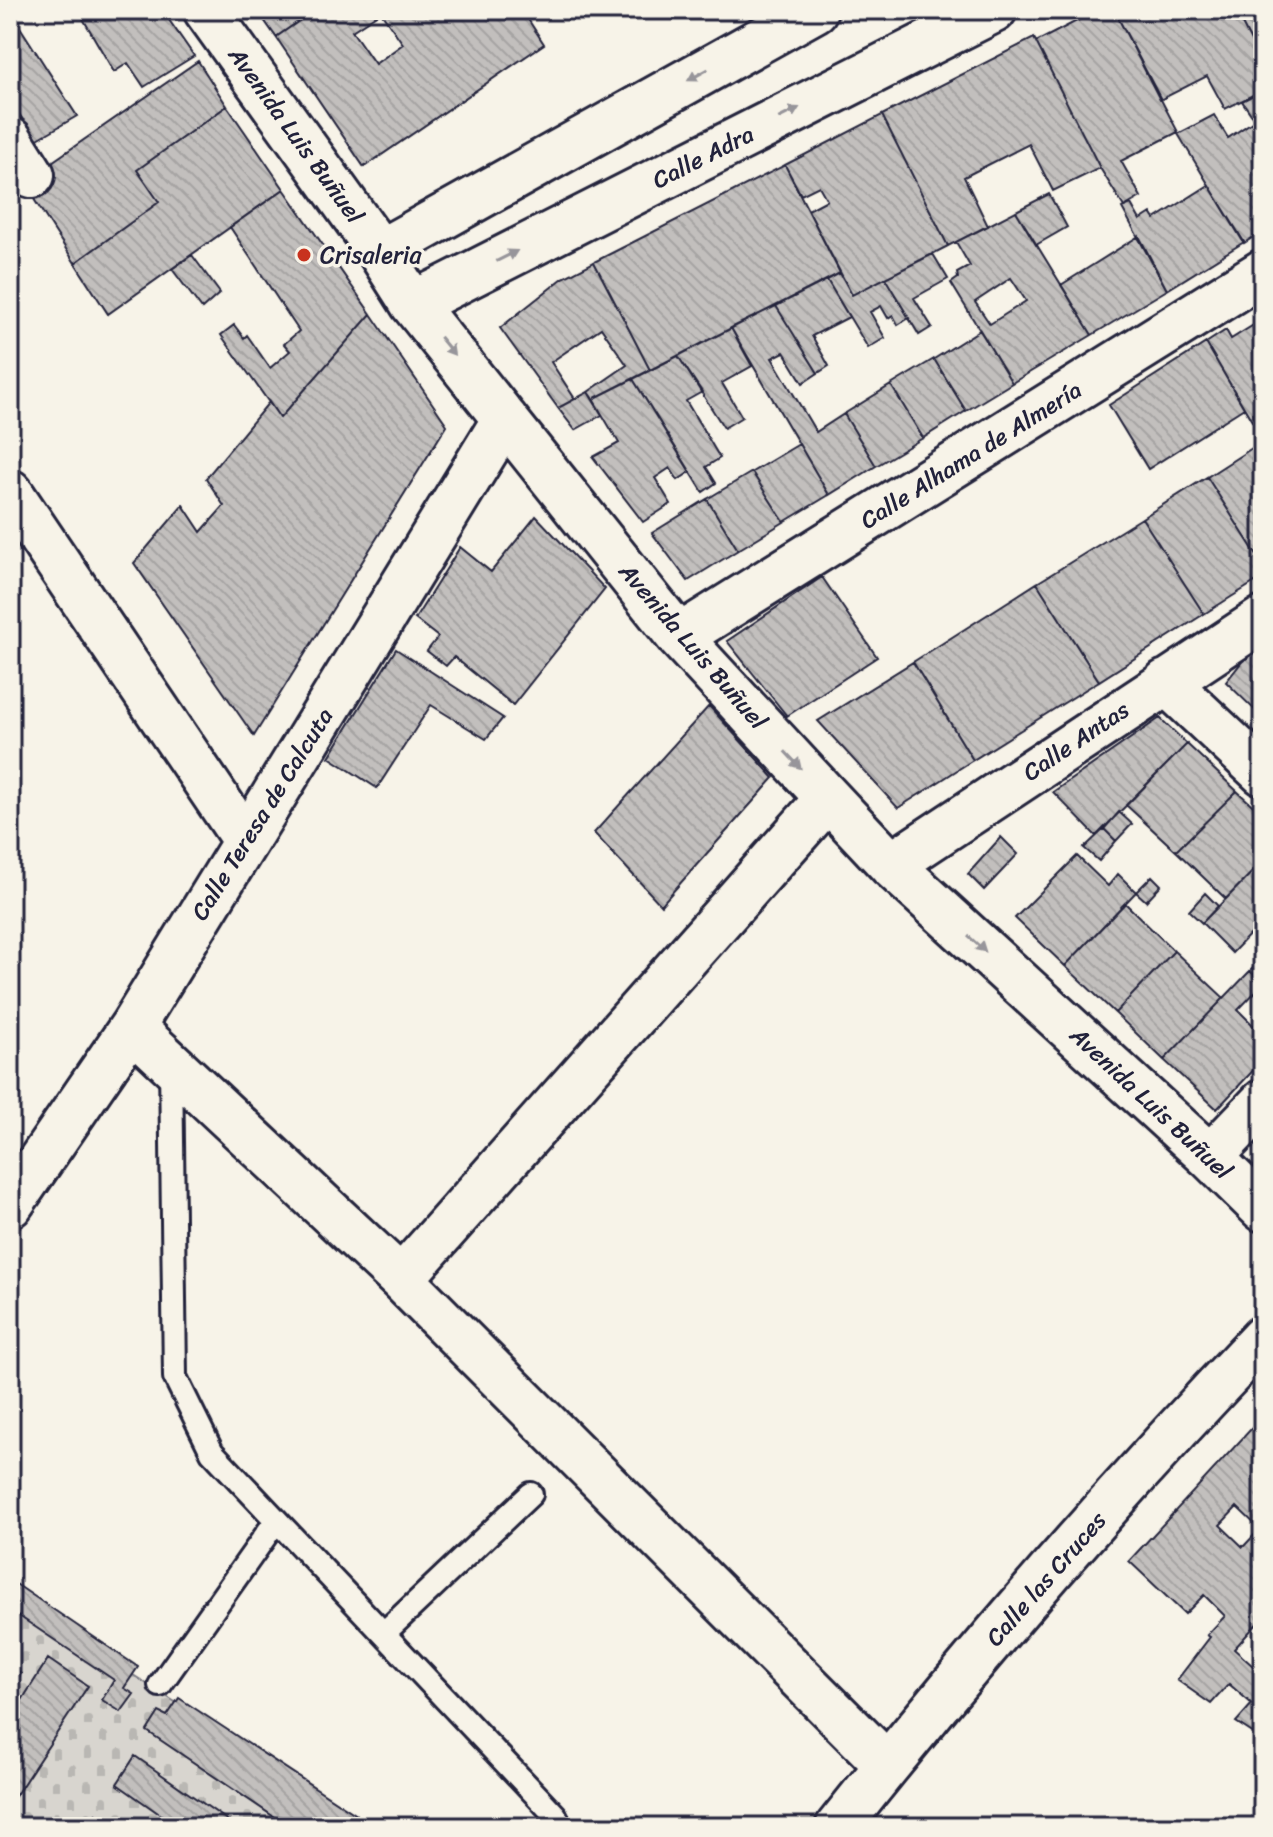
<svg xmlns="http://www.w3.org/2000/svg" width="1273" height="1837" font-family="Sriracha,sans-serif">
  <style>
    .cemetery { fill: url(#cemetery-stones); stroke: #7d7c85; stroke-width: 2 }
    .building { fill: url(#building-back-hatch); stroke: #22223b; stroke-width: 2; fill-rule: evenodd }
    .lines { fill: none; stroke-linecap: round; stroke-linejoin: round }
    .lane-casing { stroke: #22223b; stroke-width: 28 }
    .street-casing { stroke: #22223b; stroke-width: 50 }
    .lane { stroke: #f7f3e8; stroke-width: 22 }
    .street { stroke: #f7f3e8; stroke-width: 44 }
    .oneway { fill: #97959a }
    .poi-dot { fill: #c8321e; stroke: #f7f3e8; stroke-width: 3 }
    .labels { text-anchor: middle; stroke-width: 7; stroke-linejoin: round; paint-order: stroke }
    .street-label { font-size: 24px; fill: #22223b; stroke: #f7f3e8 }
    .poi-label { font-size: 24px; fill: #22223b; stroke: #f7f3e8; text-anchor: start }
  </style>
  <defs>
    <pattern id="cemetery-stones" width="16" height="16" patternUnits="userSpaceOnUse" patternTransform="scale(2)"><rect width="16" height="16" fill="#d8d5cf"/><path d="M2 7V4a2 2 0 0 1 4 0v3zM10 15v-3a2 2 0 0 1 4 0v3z" fill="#b9b7b3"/></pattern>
    <pattern id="building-back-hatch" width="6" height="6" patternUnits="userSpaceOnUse" patternTransform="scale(2)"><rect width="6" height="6" fill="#c2bfbd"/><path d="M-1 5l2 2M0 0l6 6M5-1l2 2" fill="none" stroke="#a6a4a3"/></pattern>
  </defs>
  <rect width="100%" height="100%" fill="#f7f3e8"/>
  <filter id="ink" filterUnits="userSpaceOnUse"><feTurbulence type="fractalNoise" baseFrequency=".0125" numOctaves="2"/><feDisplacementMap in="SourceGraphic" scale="16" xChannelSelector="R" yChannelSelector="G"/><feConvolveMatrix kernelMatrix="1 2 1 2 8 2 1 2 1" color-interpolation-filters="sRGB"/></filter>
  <g filter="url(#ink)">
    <path class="cemetery" d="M10 1596 370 1827H10Z"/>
    <path class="building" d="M78 10H162L194 56 144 87 128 63 114 72Z
      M257 10H315L276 37Z
      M315 10H435L438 14 443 10H522L544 44 364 167 276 37ZM381 12 403 44 375 64 352 31Z
      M1098 10H1114L1178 132 1121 161 1141 197 1124 207 1100 168 1036 42Z
      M1114 10H1235L1263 65V90L1225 109 1207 76 1160 100Z
      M1235 10H1261L1263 50 1257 53Z
      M11 13 77 116 36 140 10 100Z
      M1034 38 1100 168 1053 191 1029 144 970 174 964 177 988 226 948 246 882 115Z
      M198 61 227 106 137 170 159 202 75 263 23 182Z
      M1263 90V231L1244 243 1178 134 1214 115 1228 138 1255 120 1242 101Z
      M227 106 284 189 108 314 75 263 159 202 137 170Z
      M882 115 948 246 852 295 808 210 827 200 819 186 801 195 785 165Z
      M785 165 840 273 650 370 594 262Z
      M1209 185 1244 242 1167 290 1122 208 1131 204 1140 220 1151 213 1155 219Z
      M284 189 371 314 280 418 221 335 234 325 244 338 247 335 270 368 290 351 284 344 299 331 230 227Z
      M1049 194 1067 227 1036 245 1016 211Z
      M1016 211 1092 335 1012 383 951 283 958 278 957 273 970 266 956 242ZM1011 278 1026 301 990 324 975 302Z
      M1139 236 1167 290 1092 335 1061 285Z
      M933 254 948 279 914 298 932 327 919 335 885 278Z
      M192 255 220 293 202 309 172 269Z
      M594 262 650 370 593 399 588 392 627 365 601 328 551 362 575 399 558 408 500 328 563 278Z
      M840 273 852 295 885 278 909 318 898 325 893 315 888 318 881 306 870 312 885 338 868 348 827 280Z
      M827 280 849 317 812 336 829 366 818 373 776 306Z
      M776 306 818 373 803 383 784 352 772 358 816 432 844 414 876 466 829 495 731 328Z
      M371 314 447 425 254 736 134 563 183 505 201 532 224 506 206 478 269 402 280 418Z
      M1263 319V414L1252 421 1206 343 1226 330 1231 339Z
      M731 328 752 366 722 383 742 417 724 428 678 356Z
      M980 330 1012 383 966 411 934 359Z
      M1206 343 1244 408 1148 469 1109 405Z
      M678 356 702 392 686 401 720 458 706 467 716 483 703 492 633 379Z
      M934 359 966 411 923 438 891 385Z
      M633 379 690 472 678 480 670 468 655 478 671 504 643 522 593 457 619 443 593 399Z
      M891 385 923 438 876 466 844 414Z
      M588 392 602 415 575 430 558 408Z
      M1263 441V565L1207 477Z
      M799 444 829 495 784 522 752 472Z
      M752 472 784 522 738 550 707 499Z
      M1207 477 1263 565V577L1204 614 1142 518Z
      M707 499 738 550 688 581 652 533Z
      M536 516 605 589 513 705 454 657 446 666 427 651 438 637 415 619 460 547 491 572Z
      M1142 518 1204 614 1099 681 1037 583Z
      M822 577 877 657 787 716 727 641Z
      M1037 583 1099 681 973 760 913 662Z
      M1263 648V718L1226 682 1245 658Z
      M396 649 503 718 486 739 431 705 377 788 329 757Z
      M913 662 973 760 898 808 818 721Z
      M709 706 774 778 661 905 594 833Z
      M1160 718 1187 744 1096 836 1053 792Z
      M1187 744 1237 791 1176 851 1126 805Z
      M1237 791 1263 815V861L1226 899 1176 851Z
      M1119 812 1132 824 1116 841 1104 829Z
      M1104 829 1116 841 1099 861 1084 848Z
      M1001 837 1018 854 984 890 968 874Z
      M1077 856 1108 886 1118 874 1136 892 1065 966 1015 918Z
      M1263 861V935L1256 928 1232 953 1202 923Z
      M1152 876 1161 885 1146 901 1136 892Z
      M1205 893 1218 906 1202 923 1189 911Z
      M1125 903 1174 951 1115 1013 1065 966Z
      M1174 951 1224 998 1164 1060 1115 1013Z
      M1263 958V983L1250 971Z
      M1250 971 1263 984 1238 1010 1263 1035V1060L1217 1109 1164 1060Z
      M1263 1416V1617L1234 1649 1263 1675V1740L1236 1722 1252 1704 1229 1684 1211 1704 1177 1680 1210 1637 1207 1635 1225 1616 1204 1595 1185 1614 1129 1561ZM1237 1507 1260 1529 1243 1547 1220 1525Z
      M10 1580 138 1667 124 1688 134 1694 121 1712 102 1700 114 1680 10 1610Z
      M48 1659 88 1686 10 1804V1719Z
      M10 1666 21 1674 10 1690Z
      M179 1698 375 1827H289L147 1731 159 1712 167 1716Z
      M135 1756 237 1827H178L117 1784Z
      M96 1814 115 1827H87Z"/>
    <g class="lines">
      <defs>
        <path id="lane" d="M171 1063 175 1377 212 1452 555 1815 561 1827
          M384 1633 531 1494
          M160 1685 276 1521"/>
        <path id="street" d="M206 10 380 252 413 304 679 637 828 798 891 865 1210 1157 1263 1209
          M10 140 32 175
          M380 252 815 10
          M413 304 994 10
          M10 492 245 840
          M679 637 1263 272
          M1166 682 1263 773
          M891 865 1263 619
          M132 1027 401 1279 887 1765
          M1210 1157 1263 1102
          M10 1205 132 1027 505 419
          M401 1279 828 798
          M838 1827C972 1658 1114 1494 1263 1338"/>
      </defs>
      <use href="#lane" class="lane-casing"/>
      <use href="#street" class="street-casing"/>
      <use href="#lane" class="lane"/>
      <use href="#street" class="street"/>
    </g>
    <defs><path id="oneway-solid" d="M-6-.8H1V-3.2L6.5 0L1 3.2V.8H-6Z" transform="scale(2)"/></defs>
    <g class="oneway">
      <use href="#oneway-solid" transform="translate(698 75) rotate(151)"/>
      <use href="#oneway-solid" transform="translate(789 113) rotate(-27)"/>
      <use href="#oneway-solid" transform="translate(507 256) rotate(-27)"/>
      <use href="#oneway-solid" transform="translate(447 346) rotate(51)"/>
      <use href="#oneway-solid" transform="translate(793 760) rotate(47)"/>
      <use href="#oneway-solid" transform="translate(977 944) rotate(42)"/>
    </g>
  </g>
  <circle class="poi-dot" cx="304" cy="255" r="8"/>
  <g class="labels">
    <g class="street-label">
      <text transform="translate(296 135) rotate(54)" y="8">Avenida Luis Buñuel</text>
      <text transform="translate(703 157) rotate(-27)" y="8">Calle Adra</text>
      <text transform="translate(971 455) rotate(-32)" y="8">Calle Alhama de Almería</text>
      <text transform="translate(693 646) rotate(49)" y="8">Avenida Luis Buñuel</text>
      <text transform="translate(1076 741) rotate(-34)" y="8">Calle Antas</text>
      <text transform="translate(262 814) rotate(-58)" y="8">Calle Teresa de Calcuta</text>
      <text transform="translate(1151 1103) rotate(43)" y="8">Avenida Luis Buñuel</text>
      <text transform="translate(1046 1579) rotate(-49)" y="8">Calle las Cruces</text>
    </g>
    <g class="poi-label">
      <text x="320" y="263">Crisaleria</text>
    </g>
  </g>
  <rect width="1273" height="1837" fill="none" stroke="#f7f3e8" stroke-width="40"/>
  <rect x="20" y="20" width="1233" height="1797" fill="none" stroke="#22223b" stroke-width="3" filter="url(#ink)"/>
</svg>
